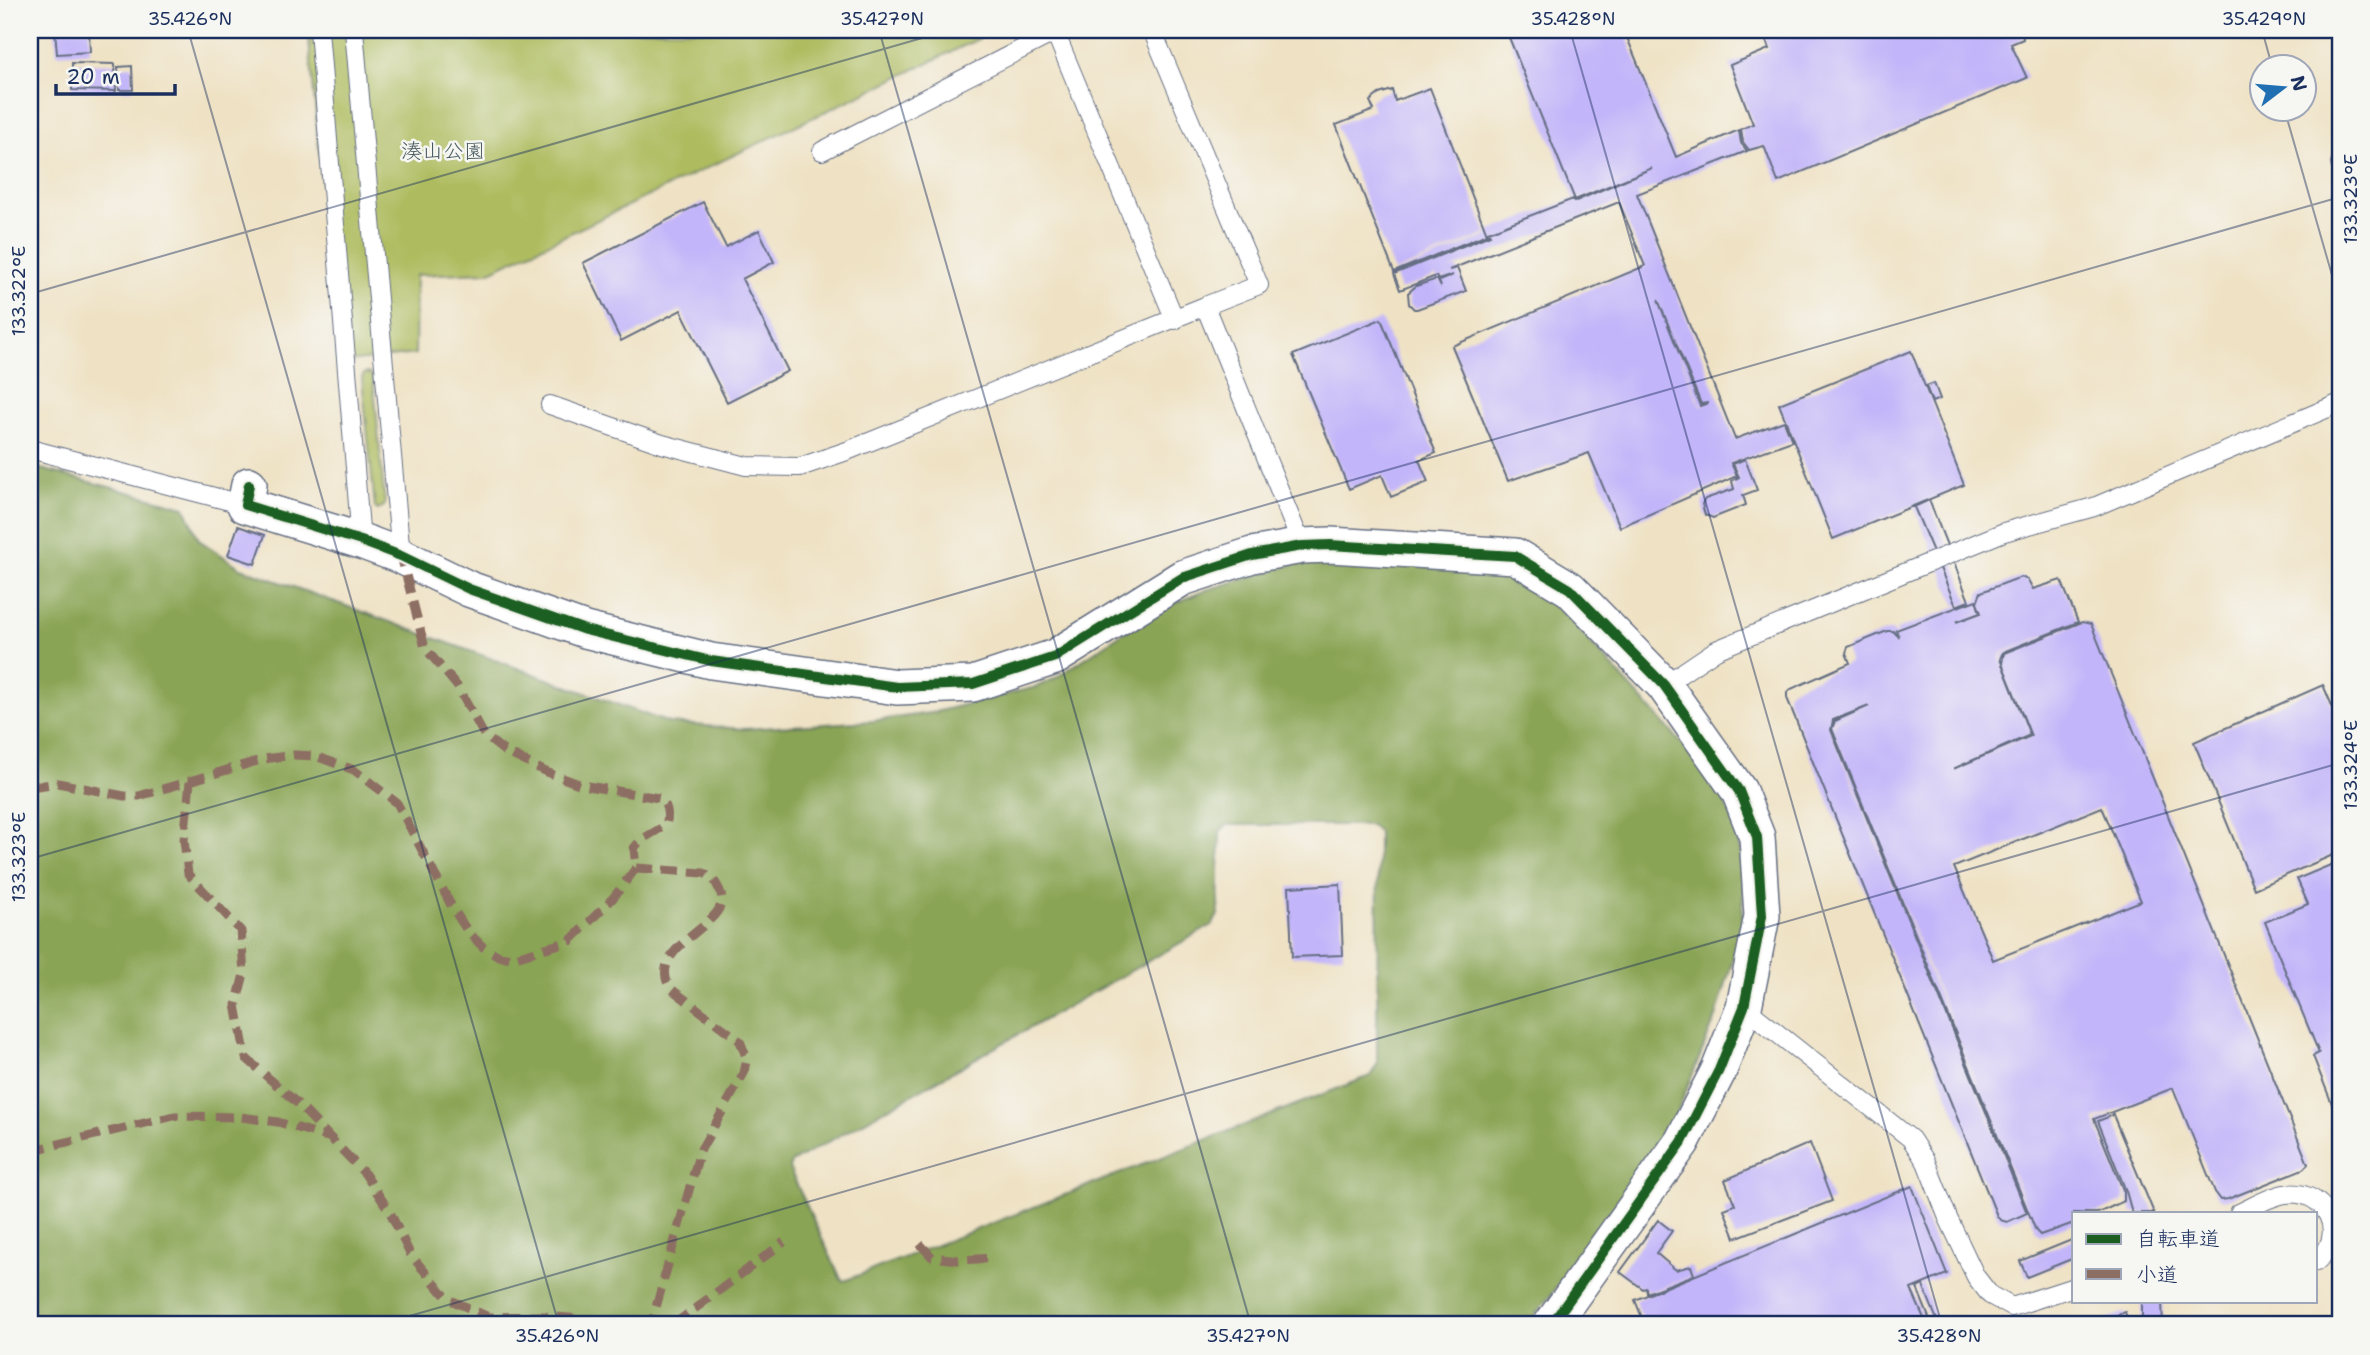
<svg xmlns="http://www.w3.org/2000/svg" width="2370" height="1355" font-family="'Shantell Sans','Klee One',sans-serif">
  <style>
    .green { fill: #aebc5e; stroke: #64765e; stroke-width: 2 }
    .forest { fill: #8aa455; stroke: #526a5a; stroke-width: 2; fill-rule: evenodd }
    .building { fill: #c3b5f9; fill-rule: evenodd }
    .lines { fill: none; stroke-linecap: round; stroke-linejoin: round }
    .lane-casing { stroke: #656e82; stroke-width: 20 }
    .street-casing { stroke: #656e82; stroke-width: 38 }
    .lane { stroke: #fff; stroke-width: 18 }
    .street { stroke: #fff; stroke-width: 35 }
    .quiet { stroke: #8d6e63; stroke-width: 9; stroke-dasharray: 18 9; stroke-linecap: butt }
    .cycleway-casing { stroke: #f6f6f2; stroke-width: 15 }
    .cycleway { stroke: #1b5e20; stroke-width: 10 }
    .ticks { fill: none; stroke: #1b2f5e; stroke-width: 2; stroke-opacity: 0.45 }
    .labels { text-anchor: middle; stroke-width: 5; stroke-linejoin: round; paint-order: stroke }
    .park-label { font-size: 21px; fill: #47595e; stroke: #f6f6f2 }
    .neatline { fill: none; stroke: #1b2f5e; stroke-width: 2.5 }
    .ticks-label { font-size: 18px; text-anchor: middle; fill: #1b2f5e }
  </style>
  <rect width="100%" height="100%" fill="#f6f6f2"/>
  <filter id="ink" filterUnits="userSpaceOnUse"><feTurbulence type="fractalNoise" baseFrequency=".0143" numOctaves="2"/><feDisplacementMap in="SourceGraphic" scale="14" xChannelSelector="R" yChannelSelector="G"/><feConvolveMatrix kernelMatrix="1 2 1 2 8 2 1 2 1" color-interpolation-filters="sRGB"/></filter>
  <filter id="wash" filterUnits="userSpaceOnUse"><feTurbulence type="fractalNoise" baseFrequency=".00686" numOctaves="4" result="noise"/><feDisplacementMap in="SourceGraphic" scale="28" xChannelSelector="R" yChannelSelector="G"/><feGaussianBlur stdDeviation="1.57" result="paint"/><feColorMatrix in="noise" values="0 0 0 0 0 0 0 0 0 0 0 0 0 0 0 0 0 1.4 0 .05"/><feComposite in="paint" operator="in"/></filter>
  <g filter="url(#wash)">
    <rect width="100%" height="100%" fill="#efe2c4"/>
    <path class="green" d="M308 30H997L488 272 416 275 415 354 339 363Z
      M368 373 373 376 385 505 378 510 375 508 362 378 364 374Z"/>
    <path class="forest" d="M30 466 185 507 199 540 241 568 669 723 744 729 873 721 931 713 1036 687 1054 679 1130 628 1171 605 1206 590 1290 565 1325 559 1403 564 1505 577 1558 607 1719 784 1733 821 1744 867 1742 928 1716 1017 1677 1113 1583 1254 1527 1325H30ZM1227 825H1371L1378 832 1377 1065 1370 1076 844 1281 841 1279 789 1168 791 1163 1212 925 1218 915 1220 831Z"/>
    <g id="blocks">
      <path class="building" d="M55 30H89L90 52 57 54Z
        M1506 30H1624L1676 157 1739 130 1741 143 1747 151 1637 194 1735 439 1784 421 1792 441 1731 463 1737 476 1620 527 1589 453 1508 481 1452 346 1645 266 1619 202 1449 270 1457 268 1466 291 1417 309H1414L1409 304 1408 293 1416 286 1437 279 1441 287 1439 281 1453 275 1438 280 1436 276 1400 290 1394 274 1490 235 1488 232 1573 199 1574 202 1652 168 1575 200ZM1658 300 1701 404 1708 403 1700 406Z
        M1762 30H2022L2023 39 2011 44 2027 78 1778 182 1764 146 1749 150 1743 142 1741 129 1753 124 1730 65 1769 49Z
        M72 63 115 64 116 91 72 90Z
        M132 66 133 90H119L118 67Z
        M1430 88 1487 234 1394 272 1336 125 1374 110 1370 101 1379 94 1392 90 1395 101Z
        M703 202 726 247 759 230 774 262 742 279 788 371 727 402 681 310 621 341 583 263Z
        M1381 319 1436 453 1419 460 1428 482 1391 497 1382 475 1349 489 1293 355Z
        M1911 351 1964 485 1833 539 1779 404Z
        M1934 383 1940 399 1932 402 1926 386Z
        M1745 459 1757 490 1743 495 1746 505 1713 518 1705 515 1702 504 1705 499 1734 489 1732 481 1739 477 1733 464Z
        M1929 500 1969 601 1956 606 1914 507Z
        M238 526 265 535 255 564 228 555Z
        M2021 577 2028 580 2033 589 2061 580 2078 622 2003 652 2000 659 2030 735 1953 769 2031 736 2002 663 2004 653 2082 622 2091 624 2308 1164 2303 1169 2228 1199 2221 1200 2215 1192 2173 1088 2094 1119 2124 1192V1201L2098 1213H2074V1223L2040 1235 2036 1231 1832 729 1835 721 1869 706 1833 720 1831 730 2027 1213 2007 1222 2000 1220 1997 1216 1787 698V693L1791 689 1850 663 1846 653 1848 647 1887 631H1893L1899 637 1896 630 1976 600 1980 613 1956 622 1981 613 1977 603 1981 592ZM2102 807 2141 901 1993 960 1954 867Z
        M2323 685 2340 724V852L2254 889 2194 742Z
        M2340 861V1124L2313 1056 2319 1053 2265 922 2308 904 2297 879Z
        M1340 884 1343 955 1292 957 1289 887Z
        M2113 1115 2154 1213H2132L2126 1191 2098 1121Z
        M1810 1143 1832 1201 1735 1238 1724 1209 1735 1205 1725 1180Z
        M1912 1186 1947 1274 1911 1289 1927 1325H1645L1635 1300Z
        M1658 1220 1672 1231 1656 1253 1676 1270 1691 1266 1694 1275 1647 1293 1646 1288 1643 1289 1620 1272Z
        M2074 1239V1258L2027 1277 2020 1261Z
        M1923 1285 1939 1325H1932L1917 1288Z
        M2142 1301H2162L2163 1325H2142Z
        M2125 1312 2130 1325H2092Z"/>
    </g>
  </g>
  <g filter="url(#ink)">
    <use href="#blocks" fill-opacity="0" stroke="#656e82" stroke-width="2"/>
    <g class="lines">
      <defs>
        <path id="lane" d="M319 30 361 541
          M354 30 401 556
          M1152 30 1259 285 1205 306 1302 546
          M1055 32 1175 320
          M822 151 1059 30
          M2340 163V164
          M550 405 662 444 746 466 800 467 847 451 1205 306
          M30 449 245 505
          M1664 685 1716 650 2004 532 2094 507 2340 403
          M1744 1007 1911 1139 1926 1162 1948 1218 1976 1277 1990 1295 2012 1307 2074 1287
          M2239 1213C2253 1207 2270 1196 2285 1194 2326 1188 2349 1235 2316 1262"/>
        <path id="street" d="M249 485 245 505 361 541 401 556 469 589 585 630 711 661 897 687 973 684 1055 657 1182 578 1252 555 1302 546 1330 545 1515 556 1570 589 1664 685 1739 791 1757 837 1762 916 1744 1007 1719 1070 1682 1142 1551 1325"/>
      </defs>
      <use href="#lane" class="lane-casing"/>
      <use href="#street" class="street-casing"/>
      <use href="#lane" class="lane"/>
      <use href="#street" class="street"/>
      <path class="quiet" d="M190 782 184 840 188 874 241 931 244 974 236 1005 246 1058 297 1103 365 1174 390 1212 410 1254 448 1299 489 1317 546 1316 616 1322 651 1321
        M30 787 58 783 124 796H139L264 759 294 755 315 756 354 770 397 803 452 907 468 932 483 947 499 956 512 958 570 941 613 898 636 868 634 848 641 840 666 825C669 815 668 804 659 798L582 785 546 772 504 751 484 735 457 686 425 648 401 556
        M636 868 704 873C714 879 717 883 721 894 731 925 645 946 670 988L740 1041 747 1059 744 1073 700 1151 651 1325
        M30 1151 174 1116 241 1117 278 1122 331 1138
        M920 1244 932 1257 958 1260 993 1258
        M673 1325 784 1242"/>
      <defs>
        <path id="cycleway" d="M249 485 245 505 361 541 401 556 469 589 585 630 711 661 897 687 973 684 1055 657 1182 578 1252 555 1302 546 1330 545 1515 556 1570 589 1664 685 1739 791 1757 837 1762 916 1744 1007 1719 1070 1682 1142 1551 1325"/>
      </defs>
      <use href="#cycleway" class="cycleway-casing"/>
      <use href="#cycleway" class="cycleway"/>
    </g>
  </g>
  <path class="ticks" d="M188 30 559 1325M879 30 1251 1325M1570 30 1942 1325M2262 30 2272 66M2284 108 2340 303M30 294 950 30M30 859 2340 197M378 1325 2340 763"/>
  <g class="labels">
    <g class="park-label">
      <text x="443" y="158">湊山公園</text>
    </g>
  </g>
  <rect width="2370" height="1355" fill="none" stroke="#f6f6f2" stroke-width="77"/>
  <rect x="2072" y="1212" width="245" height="91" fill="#f6f6f2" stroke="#9ea6b7" stroke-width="2"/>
  <rect x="2086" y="1234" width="35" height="10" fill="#1b5e20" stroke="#9ea6b7" stroke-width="2"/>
  <text x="2136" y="1246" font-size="21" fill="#1b2f5e">自転車道</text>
  <rect x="2086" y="1269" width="35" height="10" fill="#8d6e63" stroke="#9ea6b7" stroke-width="2"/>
  <text x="2136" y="1282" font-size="21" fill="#1b2f5e">小道</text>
  <g transform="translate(2283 88) rotate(74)"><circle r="33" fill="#f6f6f2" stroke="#9ea6b7" stroke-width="2"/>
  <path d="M0-5L12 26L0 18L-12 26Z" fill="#1f6fb2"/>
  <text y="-10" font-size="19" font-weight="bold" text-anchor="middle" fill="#1b2f5e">N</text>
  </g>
  <path d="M56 84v10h119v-10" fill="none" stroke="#1b2f5e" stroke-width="3.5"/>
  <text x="66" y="84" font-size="21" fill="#1b2f5e" stroke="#f6f6f2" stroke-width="5" paint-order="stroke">20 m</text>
  <rect x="38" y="38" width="2294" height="1278" class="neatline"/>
  <g class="ticks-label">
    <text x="190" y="25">35.426°N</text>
    <text x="882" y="25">35.427°N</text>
    <text x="1573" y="25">35.428°N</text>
    <text x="2264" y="25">35.429°N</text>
    <text transform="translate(2351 199) rotate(-90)" y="6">133.323°E</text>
    <text transform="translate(19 291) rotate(-90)" y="6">133.322°E</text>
    <text transform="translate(2351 765) rotate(-90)" y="6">133.324°E</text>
    <text transform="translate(19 857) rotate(-90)" y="6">133.323°E</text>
    <text x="557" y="1342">35.426°N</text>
    <text x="1248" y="1342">35.427°N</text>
    <text x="1939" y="1342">35.428°N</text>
  </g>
</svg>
